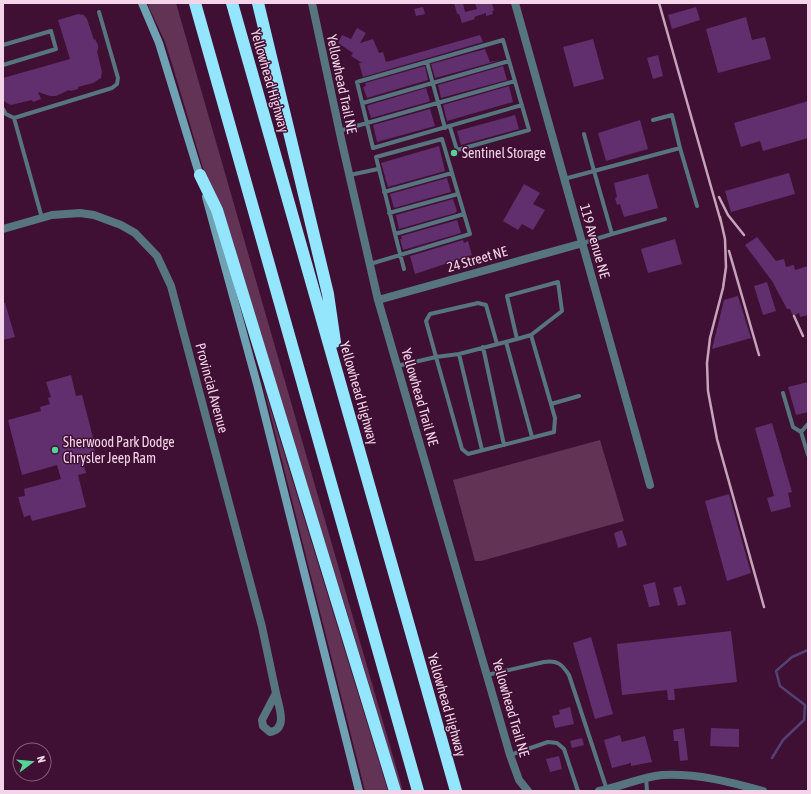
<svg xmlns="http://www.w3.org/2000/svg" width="811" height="794" font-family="'Asap Condensed',sans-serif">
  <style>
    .green { fill: #633355 }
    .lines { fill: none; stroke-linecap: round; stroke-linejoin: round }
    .stream { stroke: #534074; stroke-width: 2.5 }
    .building { fill: #612e6e }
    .service { stroke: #56757f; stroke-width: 4 }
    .minor { stroke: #56757f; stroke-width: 8 }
    .secondary { stroke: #6fa2b2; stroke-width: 8 }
    .motorway { stroke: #94e5fe; stroke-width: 12 }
    .rail { stroke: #c6a3bb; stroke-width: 2.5 }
    .poi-dot { fill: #54d396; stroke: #3f1033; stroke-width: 1.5 }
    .labels { text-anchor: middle; stroke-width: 3; stroke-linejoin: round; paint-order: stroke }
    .street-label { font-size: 14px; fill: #f3d4e8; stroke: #3f1033 }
    .poi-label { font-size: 14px; fill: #f3d4e8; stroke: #3f1033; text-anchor: start }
  </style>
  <rect width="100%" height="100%" fill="#3f1033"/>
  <path class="green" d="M147 3H176L403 791H401L346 609 202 165 173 67 165 42Z
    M262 381 388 791H365Z
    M600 440 624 521 481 561H475L453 480Z"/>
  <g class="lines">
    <path class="stream" d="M772 758 783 740 804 720 805 705 780 686 776 671 792 657 808 650"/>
  </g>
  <path class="building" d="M454 3H463L465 12 477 9 475 3H492L494 11H492L493 14 486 16V13L474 17 475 19 462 23 459 14H457Z
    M423 7 425 14 416 16 414 9Z
    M696 7 700 20 672 29 668 15Z
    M78 14 84 15 87 19 94 40 95 39 98 45V50L97 51 102 72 101 78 93 83 78 87V89L70 91 69 90 56 96H50L38 92 41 99 33 102 32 100 11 105 7 103 4 101 3 97V78L70 59 58 20Z
    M746 17 752 40 765 37 771 59 718 73 706 29Z
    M357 28 366 33 360 43 373 39 379 53 383 52 386 62 480 35 483 42 363 77 359 63H362L351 56 353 53 338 43 342 35 351 39Z
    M593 39 604 79 574 87 563 47Z
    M485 49 490 62 501 60 435 78 431 64Z
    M658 55 663 76 653 79 647 58Z
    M425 66 428 80 367 98 363 87 366 86 365 83Z
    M503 66 507 80 441 98 438 85Z
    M509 86 513 102 447 121 443 105Z
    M426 88 430 101 428 102 371 118 367 106 369 105Z
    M808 101V138L763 151 760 141 741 147 734 123Z
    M430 109 435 126 377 142 373 125Z
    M515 115 519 129 461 145 457 131Z
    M640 120 648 149 606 161 598 133Z
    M439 146 445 171 388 187 381 163Z
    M789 173 795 194 731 212 725 191Z
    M648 174 658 208 624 217 620 204 617 205 615 198 617 197 614 183Z
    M447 178 451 192 394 208 390 194Z
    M524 184 540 193 533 204 545 210 533 230 522 224 518 230 503 221Z
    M453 199 457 211 455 213 399 229 396 215Z
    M457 220 461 233 403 250 400 239H402L401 236Z
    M757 237 776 261 784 259 786 267 794 265 795 270 808 266V315L800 317 799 313 793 316 790 309H787L772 281 745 245Z
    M675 239 682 264 648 273 641 249Z
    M463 240 464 243 468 241 472 255 415 274 410 256Z
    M767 282 776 311 763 315 754 286Z
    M738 296 751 338 712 349 724 300Z
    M3 303H5L15 337 3 340Z
    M71 375 76 396 82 395 95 445H93L96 455 82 459 86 473 78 475 86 507 32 521 30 515 24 517 18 497 25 496 24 489 61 479 57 465 22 475 8 420 41 411 40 407 50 404 48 398 51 397 46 382Z
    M808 382V412L796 415 788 387Z
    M772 423 792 492 788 493 791 507 771 512 767 498 774 496 755 428Z
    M729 494 751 573 727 581 705 501Z
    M622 530 627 545 618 548 614 533Z
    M655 582 660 605 649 607 643 585Z
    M681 586 686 604 678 606 673 588Z
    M731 631 737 682 674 689 675 700H668L667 690 622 695 617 644Z
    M591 637 613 714 595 719 573 643Z
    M570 707 574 724 555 728 552 716 560 714 559 710Z
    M684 728 688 760 680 761 678 741H674L673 730Z
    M711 728 739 729V747L710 746Z
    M620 735 622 742 645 736 652 762 631 766V763L612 768 604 740Z
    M582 738 584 745 572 748 570 741Z
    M559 756 562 769 550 772 546 759Z"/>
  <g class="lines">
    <path class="service" d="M3 45 51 31 56 49 3 65
      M427 62 445 128
      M363 103 509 61
      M3 109 6 114 14 118
      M653 120 672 115 680 148
      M450 127 457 150 529 130 503 40 357 82 373 148 522 105
      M339 131 515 81
      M350 175 378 169
      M564 179 594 171 584 134
      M384 192 452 173
      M389 213 458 194
      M42 218 14 118 112 88 117 84 118 78 99 12
      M395 234 464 214
      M612 234 665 219
      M583 243 612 234 594 171 680 148 697 206
      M370 264C403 254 437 244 470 234L442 139 376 157 397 242 404 269
      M517 339 531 335
      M506 342 532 437
      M483 347 504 445
      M459 354 482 450
      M397 366 436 357 462 449 468 454 554 432 555 418 531 335 562 311 558 282 507 296 517 339 459 354 436 357 426 321 430 314 478 303 486 305 497 344
      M783 393 793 427 801 432
      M551 404 579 396
      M808 424 801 432 808 455
      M487 675 544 662C557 660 562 664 569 675L607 790
      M510 755 548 742 557 743 564 749 578 791
      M646 778 647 791"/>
    <path class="minor" d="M312 3 342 143 378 300 510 755 519 780 528 791
      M515 3 650 485
      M3 229 52 215 80 213 94 215 121 225 135 233 157 256 171 286 262 627 276 693
      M378 300 583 243
      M276 693C278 705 289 729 270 732L263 726 262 720Z
      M599 791C620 787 641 777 662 775 697 773 730 782 763 791"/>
    <path class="secondary" d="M142 3 159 43 201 180
      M206 197 257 384 359 791"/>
    <path class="motorway" d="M195 3 418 791
      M232 3 456 791
      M258 3 328 294 335 342
      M200 175 217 210 395 791"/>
    <path class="rail" d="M659 3 721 222
      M719 197 728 215 744 235
      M720 217 725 239 726 267 723 288 710 338 707 363 708 391 717 439 764 607
      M729 251 759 355
      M794 316 803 336"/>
  </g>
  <g class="poi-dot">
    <circle cx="454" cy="153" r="4"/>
    <circle cx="55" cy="450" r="4"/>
  </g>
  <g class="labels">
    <g class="street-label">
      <text transform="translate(270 81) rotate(74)" y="5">Yellowhead Highway</text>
      <text transform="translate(342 84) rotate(78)" y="5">Yellowhead Trail NE</text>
      <text transform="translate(595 241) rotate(74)" y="5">119 Avenue NE</text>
      <text transform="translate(477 259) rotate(-16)" y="5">24 Street NE</text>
      <text transform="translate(212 388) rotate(75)" y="5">Provincial Avenue</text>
      <text transform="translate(359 393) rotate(74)" y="5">Yellowhead Highway</text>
      <text transform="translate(420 397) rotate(74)" y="5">Yellowhead Trail NE</text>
      <text transform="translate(447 705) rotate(74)" y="5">Yellowhead Highway</text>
      <text transform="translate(511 708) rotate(74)" y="5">Yellowhead Trail NE</text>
    </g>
    <g class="poi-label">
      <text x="462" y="158">Sentinel Storage</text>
      <text x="63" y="447">Sherwood Park Dodge<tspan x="63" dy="16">Chrysler Jeep Ram</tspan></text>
    </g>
  </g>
  <rect width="811" height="794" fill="none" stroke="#f3d4e8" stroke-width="8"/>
  <g transform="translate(32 762) rotate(74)"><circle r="19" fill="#3f1033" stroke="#875e7b"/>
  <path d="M0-3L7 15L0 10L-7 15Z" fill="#54d396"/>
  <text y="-6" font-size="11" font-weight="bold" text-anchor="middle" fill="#f3d4e8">N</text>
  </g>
</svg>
